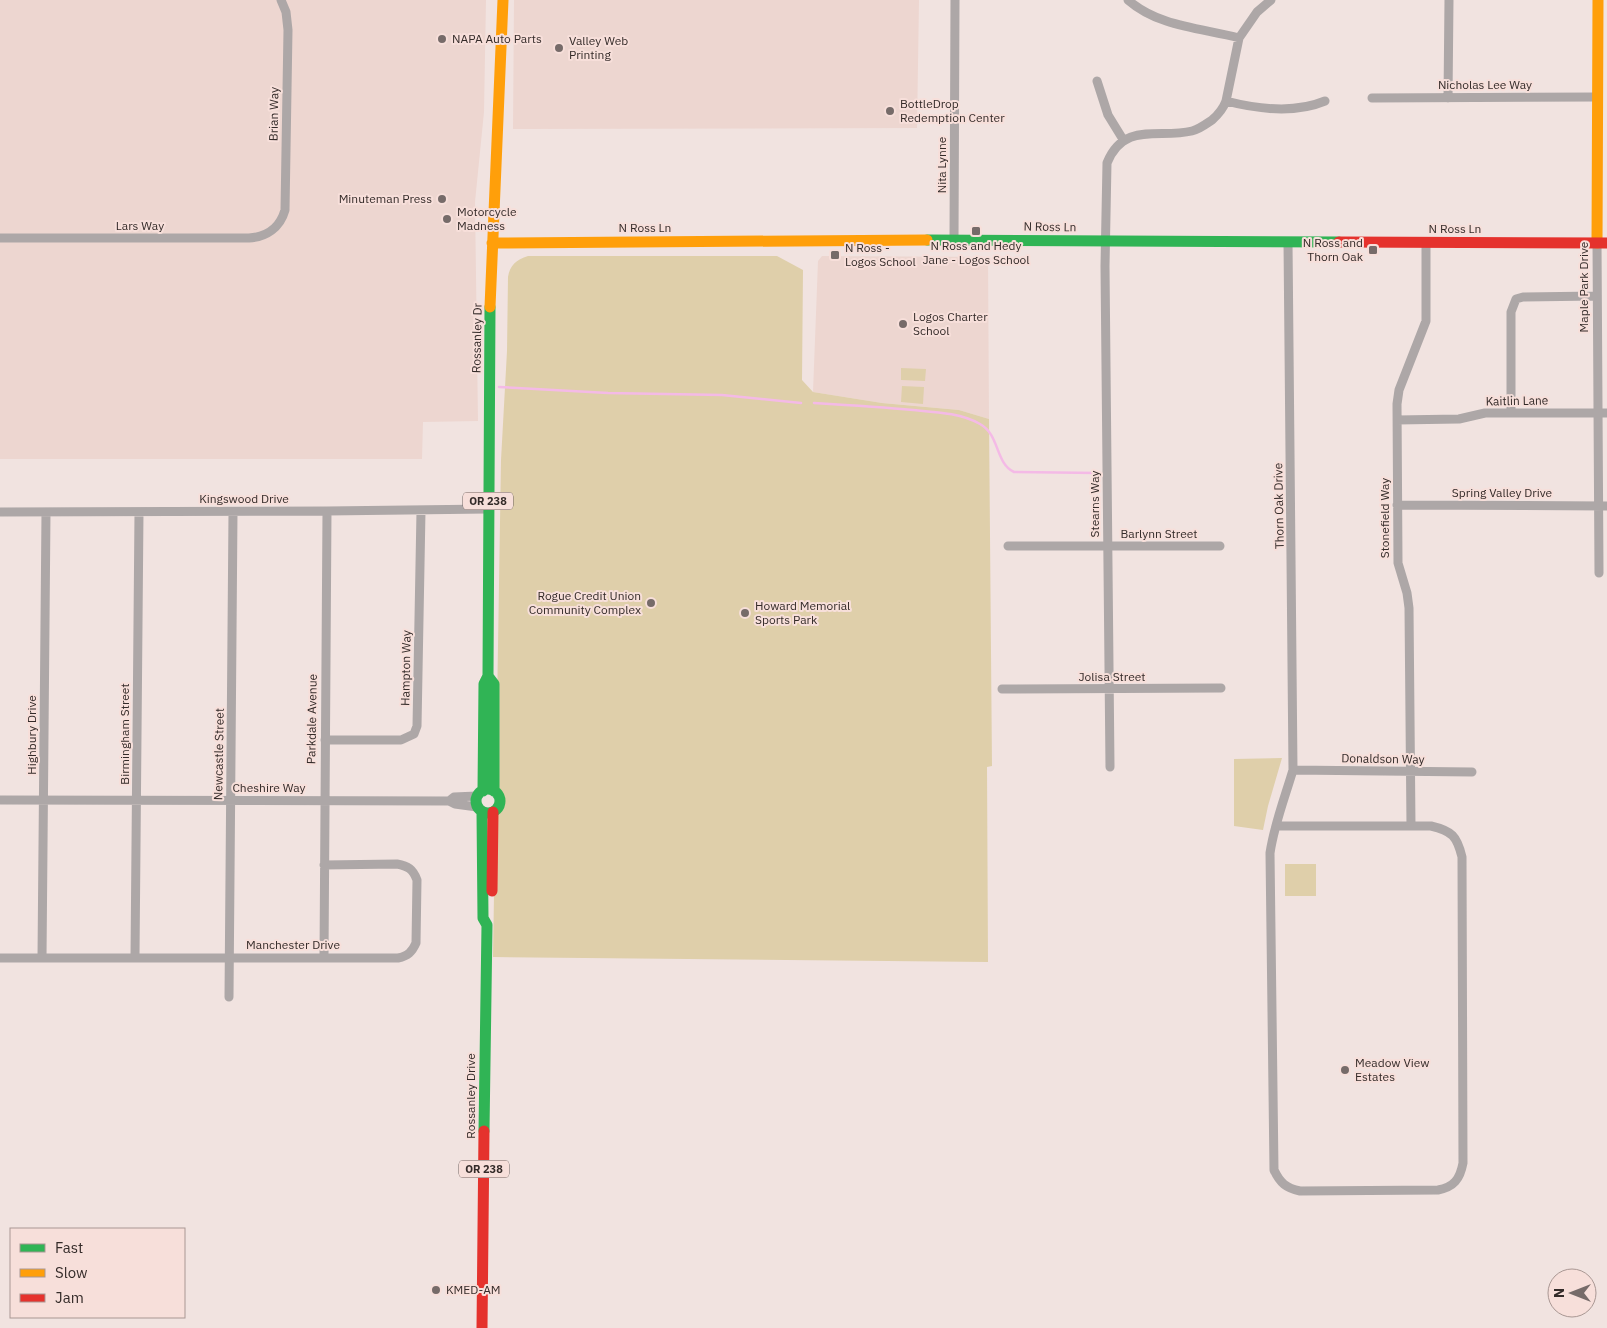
<svg xmlns="http://www.w3.org/2000/svg" width="1607" height="1328" font-family="'IBM Plex Sans',sans-serif">
  <style>
    .built { fill: #edd6d0 }
    .green { fill: #dfcfaa }
    .lines { fill: none; stroke-linecap: round; stroke-linejoin: round }
    .stream { stroke: #f4bae6; stroke-width: 2.5 }
    .street { stroke: #ada7a7; stroke-width: 9 }
    .fast { stroke: #30b455; stroke-width: 11 }
    .slow { stroke: #ff9f0a; stroke-width: 11 }
    .jam { stroke: #e5322d; stroke-width: 11 }
    .poi-dot { fill: #766b69; stroke: #f7dfda; stroke-width: 2 }
    .labels { text-anchor: middle; stroke-width: 4; stroke-linejoin: round; paint-order: stroke }
    .shield { fill: #f7dfda; stroke: #6e615e; stroke-width: 1 }
    .shield-label { font-size: 11px; font-weight: bold; fill: #342b29 }
    .poi-label { font-size: 12px; fill: #342b29; stroke: #f7dfda; text-anchor: start }
    .street-label { font-size: 12px; fill: #342b29; stroke: #f7dfda }
  </style>
  <rect width="100%" height="100%" fill="#f1e3e0"/>
  <path class="built" d="M0 0H486L484 112 475 202 478 421 423 422 422 459H0Z
    M514 0H919L917 128 513 129Z
    M822 256 988 257 989 419 959 410 882 403 813 392 818 261Z"/>
  <path class="green" d="M528 256H777L803 270 802 380 813 392 882 403 959 410 989 419 992 766 987 767 988 962 493 957 501 460 507 351 508 277C510 265 516 260 528 256Z
    M901 368 926 369 925 381 901 380Z
    M902 386 924 387 923 404 901 402Z
    M1282 758 1268 806 1263 830 1234 826V759Z
    M1285 864H1316V896H1285Z"/>
  <g class="lines">
    <path class="stream" d="M499 387 608 393 722 395 801 403
      M814 403C847 405 880 407 913 410 935 412 961 413 980 424 1000 435 995 463 1014 472L1097 473"/>
    <path class="street" d="M1128 0C1159 27 1201 28 1239 38
      M1097 81 1108 115 1124 141
      M1372 98 1598 97
      M1448 98 1449 0
      M1226 101C1257 109 1294 114 1325 101
      M0 238H249C266 237 280 228 285 210L288 30 286 12 281 0
      M954 240 955 0
      M1597 243 1599 573
      M1511 413V312L1516 299 1523 297 1597 296
      M1397 420 1459 419 1485 413H1607
      M1397 505 1607 506
      M0 512 327 511 488 509
      M1008 546H1220
      M1002 689 1221 688
      M325 740H401L414 734 417 726 421 511
      M1110 767 1105 266 1107 163C1124 121 1159 139 1192 131 1200 129 1206 124 1212 120 1219 114 1223 109 1226 101L1239 38 1257 12 1271 0
      M1293 770 1472 772
      M0 800 449 801 455 804 477 807
      M449 801 454 797 477 796
      M1276 826H1431C1452 831 1457 836 1462 857L1463 1163C1460 1179 1454 1187 1438 1190L1300 1191C1286 1188 1280 1183 1274 1170L1270 853C1274 825 1285 797 1293 770L1288 242
      M1411 826 1409 608 1407 593 1398 563 1397 404 1399 390 1426 321V242
      M135 957 139 512
      M324 957 327 511
      M0 958H398C408 956 412 952 416 943L417 880C413 869 408 866 397 864L324 865
      M42 958 46 512
      M229 997 233 512"/>
    <path class="fast" d="M927 240 1339 242
      M488 676 490 307
      M488 676 494 684V791
      M476 801a12 12 0 1 1 24 0a12 12 0 1 1-24 0Z
      M483 791 484 684 488 676
      M482 812 483 918 487 925 484 1131"/>
    <path class="slow" d="M492 243 927 240
      M1597 243 1598 0
      M490 307 503 0"/>
    <path class="jam" d="M1339 242 1607 243
      M492 891 493 812
      M482 1328 484 1131"/>
  </g>
  <g class="poi-dot">
    <circle cx="442" cy="39" r="5"/>
    <circle cx="559" cy="48" r="5"/>
    <circle cx="890" cy="111" r="5"/>
    <circle cx="442" cy="199" r="5"/>
    <circle cx="447" cy="219" r="5"/>
    <rect x="971" y="226" width="10" height="10" rx="2.5"/>
    <rect x="1368" y="245" width="10" height="10" rx="2.5"/>
    <rect x="830" y="250" width="10" height="10" rx="2.5"/>
    <circle cx="903" cy="324" r="5"/>
    <circle cx="651" cy="603" r="5"/>
    <circle cx="745" cy="613" r="5"/>
    <circle cx="1345" cy="1070" r="5"/>
    <circle cx="436" cy="1290" r="5"/>
  </g>
  <g class="labels">
    <g class="shield">
      <rect x="463" y="492.5" width="50" height="17" rx="4"/>
      <rect x="459" y="1160.5" width="50" height="17" rx="4"/>
    </g>
    <g class="shield-label">
      <text x="488" y="505">OR 238</text>
      <text x="484" y="1173">OR 238</text>
    </g>
    <g class="poi-label">
      <text x="452" y="43">NAPA Auto Parts</text>
      <text x="569" y="45">Valley Web<tspan x="569" dy="14">Printing</tspan></text>
      <text x="900" y="108">BottleDrop<tspan x="900" dy="14">Redemption Center</tspan></text>
      <text x="432" y="203" text-anchor="end">Minuteman Press</text>
      <text x="457" y="216">Motorcycle<tspan x="457" dy="14">Madness</tspan></text>
      <text x="1363" y="247" text-anchor="end">N Ross and<tspan x="1363" dy="14">Thorn Oak</tspan></text>
      <text x="976" y="250" text-anchor="middle">N Ross and Hedy<tspan x="976" dy="14">Jane - Logos School</tspan></text>
      <text x="845" y="252">N Ross -<tspan x="845" dy="14">Logos School</tspan></text>
      <text x="913" y="321">Logos Charter<tspan x="913" dy="14">School</tspan></text>
      <text x="641" y="600" text-anchor="end">Rogue Credit Union<tspan x="641" dy="14">Community Complex</tspan></text>
      <text x="755" y="610">Howard Memorial<tspan x="755" dy="14">Sports Park</tspan></text>
      <text x="1355" y="1067">Meadow View<tspan x="1355" dy="14">Estates</tspan></text>
      <text x="446" y="1294">KMED-AM</text>
    </g>
    <g class="street-label">
      <text x="1485" y="89">Nicholas Lee Way</text>
      <text transform="translate(274 114) rotate(-89)" y="4">Brian Way</text>
      <text transform="translate(942 165) rotate(-90)" y="4">Nita Lynne</text>
      <text x="140" y="230">Lars Way</text>
      <text transform="translate(1050 227) rotate(1)" y="4">N Ross Ln</text>
      <text x="645" y="232">N Ross Ln</text>
      <text x="1455" y="233">N Ross Ln</text>
      <text transform="translate(1584 287) rotate(-90)" y="4">Maple Park Drive</text>
      <text transform="translate(477 338) rotate(-89)" y="4">Rossanley Dr</text>
      <text transform="translate(1517 401) rotate(-1)" y="4">Kaitlin Lane</text>
      <text x="1502" y="497">Spring Valley Drive</text>
      <text x="244" y="503">Kingswood Drive</text>
      <text transform="translate(1095 504) rotate(-90)" y="4">Stearns Way</text>
      <text transform="translate(1279 506) rotate(-91)" y="4">Thorn Oak Drive</text>
      <text transform="translate(1385 518) rotate(-90)" y="4">Stonefield Way</text>
      <text x="1159" y="538">Barlynn Street</text>
      <text transform="translate(406 668) rotate(-89)" y="4">Hampton Way</text>
      <text x="1112" y="681">Jolisa Street</text>
      <text transform="translate(312 719) rotate(-89)" y="4">Parkdale Avenue</text>
      <text transform="translate(125 734) rotate(-90)" y="4">Birmingham Street</text>
      <text transform="translate(32 735) rotate(-90)" y="4">Highbury Drive</text>
      <text transform="translate(219 754) rotate(-89)" y="4">Newcastle Street</text>
      <text transform="translate(1383 759) rotate(1)" y="4">Donaldson Way</text>
      <text x="269" y="792">Cheshire Way</text>
      <text x="293" y="949">Manchester Drive</text>
      <text transform="translate(471 1096) rotate(-90)" y="4">Rossanley Drive</text>
    </g>
  </g>
  <rect x="10" y="1228" width="175" height="90" fill="#f7dfda" stroke="#a99793"/>
  <rect x="20" y="1244" width="25" height="8" fill="#30b455" stroke="#a99793"/>
  <text x="55" y="1253" font-size="15" fill="#342b29">Fast</text>
  <rect x="20" y="1269" width="25" height="8" fill="#ff9f0a" stroke="#a99793"/>
  <text x="55" y="1278" font-size="15" fill="#342b29">Slow</text>
  <rect x="20" y="1294" width="25" height="8" fill="#e5322d" stroke="#a99793"/>
  <text x="55" y="1303" font-size="15" fill="#342b29">Jam</text>
  <g transform="translate(1572 1293) rotate(270)"><circle r="24" fill="#f7dfda" stroke="#a99793"/>
  <path d="M0-4L9 19L0 12L-9 19Z" fill="#766b69"/>
  <text y="-8" font-size="14" font-weight="bold" text-anchor="middle" fill="#342b29">N</text>
  </g>
</svg>
